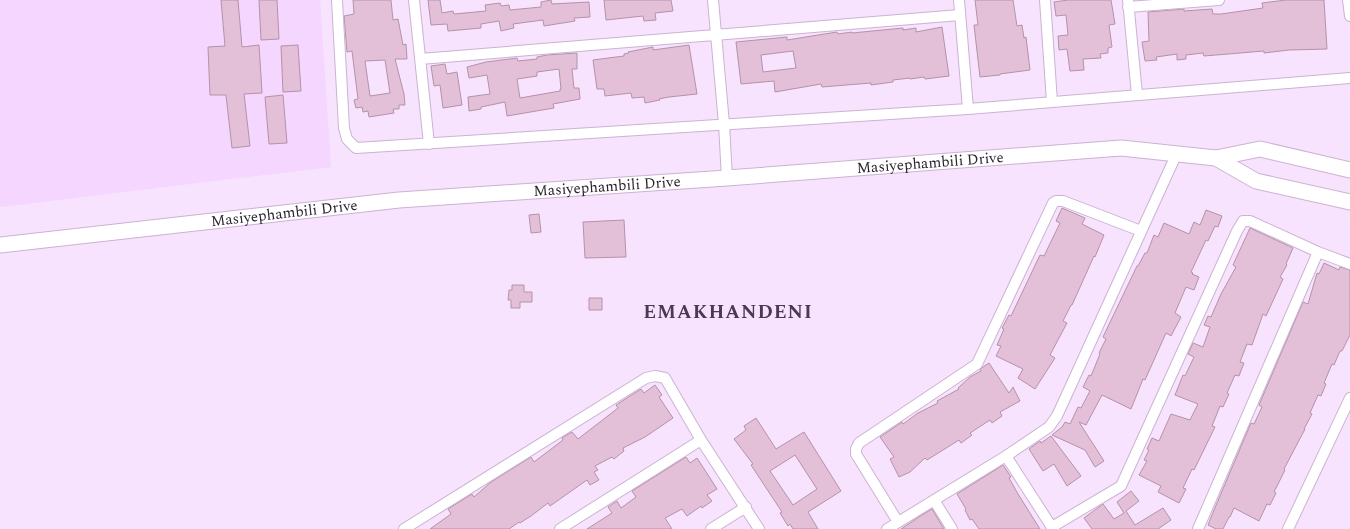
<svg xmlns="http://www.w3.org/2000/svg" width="1350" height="529" font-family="Spectral,serif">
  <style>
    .built { fill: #f4d6fe }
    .building { fill: #e3c0d8; stroke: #b492a9; fill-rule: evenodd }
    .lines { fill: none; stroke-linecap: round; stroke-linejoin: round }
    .street-casing { stroke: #cbb3d2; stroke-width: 12 }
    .primary-casing { stroke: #cbb3d2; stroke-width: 17 }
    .street { stroke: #fff; stroke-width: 10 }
    .primary { stroke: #fff; stroke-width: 15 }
    .labels { text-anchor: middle; stroke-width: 3.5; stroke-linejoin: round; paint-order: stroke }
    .street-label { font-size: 15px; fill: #2a212d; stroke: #f7e3fd }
    .district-label { font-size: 19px; font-weight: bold; letter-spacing: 1px; fill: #4c3852; stroke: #f7e3fd }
  </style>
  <rect width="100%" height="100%" fill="#f7e3fd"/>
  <path class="built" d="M0 0H320L331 167 0 207Z"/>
  <path class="building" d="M221 0H238L242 47 259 45 262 93 244 94 250 146 232 148 226 95H210L208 47 225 46Z
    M259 0H277L279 39 261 40Z
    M353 0H391L393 20 398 19 403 45 406 44 407 59H395L404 94 405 105H399V109H393L394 113 369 117 368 111 363 112 362 107 356 108 354 100 358 99 352 51 347 52 344 16 354 14ZM385 60 390 93 370 96 365 61Z
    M428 0H440L442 13 453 11 454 14 486 11 485 5 500 3 501 6 509 5 510 10 541 7V2L551 0 552 4 589 2 590 17 574 18 575 21 544 26 543 20 513 24 514 28 501 31 499 21 481 24V28L448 31 447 24 431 25Z
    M604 0H671L673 11 655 13 656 20 644 21 643 16 606 20Z
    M975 0H1013L1017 26 1022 25 1024 38 1026 37 1030 70 1000 74V75L980 77 974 25H978Z
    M1068 0H1111L1115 24 1109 25 1112 47 1108 48V53L1100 54 1101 58 1083 59 1084 70 1070 71 1067 49 1059 50 1058 36 1068 35 1066 15 1056 16 1054 2Z
    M1286 0H1324L1327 49 1289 50 1264 53V51L1204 56 1203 53 1186 55V59L1177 60V54L1156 57 1157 60 1145 61 1142 42 1149 41 1148 12 1184 9V11L1212 9 1213 14H1221L1263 8 1262 3Z
    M942 27 949 76 925 79 924 77 910 79V78L893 80V82L871 85V83L822 87 821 84 775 92 774 81 741 84 736 42 787 37V40L837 32 838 34 852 32V33L903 28V30L916 28V32ZM793 51 796 68 763 72 761 55Z
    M298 45 301 91 283 92 281 46Z
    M689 45 697 94 669 97 659 99 660 100 645 103 644 97 632 98 631 93 605 96 604 89H597L593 60 624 56V54L629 53 628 52 653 47V50Z
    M577 53V69H572L574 88H579L580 99 553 104 554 108 507 116 505 102 481 107V109L469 111 468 97 490 94 487 75 469 78 467 67 486 62 517 58 518 61 537 59V57L547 55ZM559 69 561 89H560V91L520 98 517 79 537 76V72Z
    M445 64 447 74 457 72 462 105 443 108 440 85 434 86 431 66Z
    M283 95 287 143 269 144 265 97Z
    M1062 208 1085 218 1082 224 1104 235 1095 257 1094 256 1072 305H1071L1063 321 1067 323 1050 355 1055 358 1035 389 1018 378 1023 369 996 356 1001 346 997 345 1004 329 1002 328 1009 315 1011 316 1040 255 1044 256 1060 223 1056 221Z
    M1206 210 1222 216 1218 227 1215 226 1208 241 1206 240 1191 272 1193 273 1192 274 1199 277 1194 290 1186 287 1175 313 1181 317 1171 336 1166 333 1145 380 1143 379 1131 409 1102 395 1086 425 1079 422 1104 461 1095 467 1085 450 1052 435 1062 427 1065 422 1070 424 1078 407 1081 408 1090 391 1083 387 1089 375 1091 376 1100 354 1099 353 1106 339 1103 337 1137 266H1138L1145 253H1147L1154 235 1158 237 1164 223 1189 234 1194 222 1200 225Z
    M539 214 541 232 531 233 529 215Z
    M624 220 626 257 585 258 583 222Z
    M1250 228 1293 248 1286 264 1287 265 1280 277 1283 279 1266 316 1263 314 1252 345 1247 344 1240 362 1244 363 1239 376 1235 375 1227 393 1229 394 1223 407 1220 406 1212 426 1215 427 1194 470 1192 469 1183 488 1186 489 1179 503 1158 492 1161 486 1139 475 1147 461 1144 460 1149 450 1147 449 1152 438 1159 441 1171 414 1190 420 1198 404 1175 395 1183 375 1185 376 1194 357 1188 354 1193 343 1203 347 1210 327 1204 325 1208 316 1211 317 1221 294 1236 267 1233 265Z
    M1324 263 1339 270 1340 267 1350 270V335L1342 351H1340L1334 365 1332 364 1324 383 1326 384 1321 396 1318 395 1310 413 1312 414 1304 429H1305L1284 469 1285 470 1274 492 1276 493 1270 505 1267 504 1259 521 1234 508 1230 517H1229L1223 529H1216L1208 525 1214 510 1251 423 1254 424 1262 407 1259 405 1303 302 1308 304 1317 273 1319 274Z
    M512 285H524V292H532V302H520V308H511V300H508L509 290H512Z
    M589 298H602V310H589Z
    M989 363 1009 393 1013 387 1020 401 1000 412 1002 416 992 423 990 420 970 433 972 435 961 443 959 440 927 460 925 458 910 472 899 477 890 459 894 457 880 437 902 422 903 424 918 413 938 403 937 401 959 389 958 388 970 377 981 371 980 369Z
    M655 385 662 395 659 397 673 418 645 437 623 448 624 451 614 459 612 457 595 466 598 470 594 472 599 480 590 485 587 480 550 506 548 503 531 516 520 523 519 522 509 529H430L451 514 448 509 472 494 474 497 491 482 531 457 534 462 563 440 562 438 572 432 578 439 618 408 616 405 641 389 644 393Z
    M756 418 776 449 804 432 841 491 808 512 818 529H793L790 524 788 526 780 513 782 512 751 465 753 464 734 439 746 430 744 426ZM795 455 817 489 793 505 770 471Z
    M1051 436 1081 476 1067 486 1054 464 1043 471 1029 449 1040 441 1041 443Z
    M686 457 690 463 697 458 710 478 717 489 707 495 712 501 702 508 701 506 687 516 682 509 665 518 672 529H587L612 513 608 507 617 501 621 508 636 497 632 491Z
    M1003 465 1011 477 1009 478 1018 494 1040 529H979L972 519 970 520 965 510 966 509 957 494Z
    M1131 491 1139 501 1126 511 1135 525 1163 508 1171 520 1158 529H1092L1084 518 1103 504 1114 519 1124 513 1117 502Z
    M932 509 944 529H901L922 515Z"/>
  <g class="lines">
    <defs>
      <path id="street" d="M337 0 344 128 347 139 356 148 968 109 1350 78
        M414 0 429 144
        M713 0 724 124 727 178
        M959 0 968 109
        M1045 0 1052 102
        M1128 0 1137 95
        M1348 0 1350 16
        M1128 7 1219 0
        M420 59 960 15
        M1006 456 1053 529
        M934 500 952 529
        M898 522 856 454V449L859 443 977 364 1053 203 1056 201H1063L1141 231
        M1052 527 1121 486 1237 231 1243 221H1250L1318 252 1350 264
        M404 529 646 378 655 376 665 378 701 440 759 529
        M560 529 701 440
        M711 529 746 507
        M887 529 1006 456 1049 427 1057 416 1177 153
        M1198 529 1318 252
        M1288 529 1350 398"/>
      <g id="primary">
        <path d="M1216 158 1256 181 1350 202"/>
        <path id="s1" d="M0 245 399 200 727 178 1121 148 1216 158 1260 149 1350 170"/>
      </g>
    </defs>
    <use href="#street" class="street-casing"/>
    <use href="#primary" class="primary-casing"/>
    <use href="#street" class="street"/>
    <use href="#primary" class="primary"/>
  </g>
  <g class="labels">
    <g class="street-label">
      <text dy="5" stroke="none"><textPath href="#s1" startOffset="934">Masiyephambili Drive</textPath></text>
      <text dy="5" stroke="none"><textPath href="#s1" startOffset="610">Masiyephambili Drive</textPath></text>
      <text dy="5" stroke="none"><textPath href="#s1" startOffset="286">Masiyephambili Drive</textPath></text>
    </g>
    <g class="district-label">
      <text x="728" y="318">EMAKHANDENI</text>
    </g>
  </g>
</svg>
